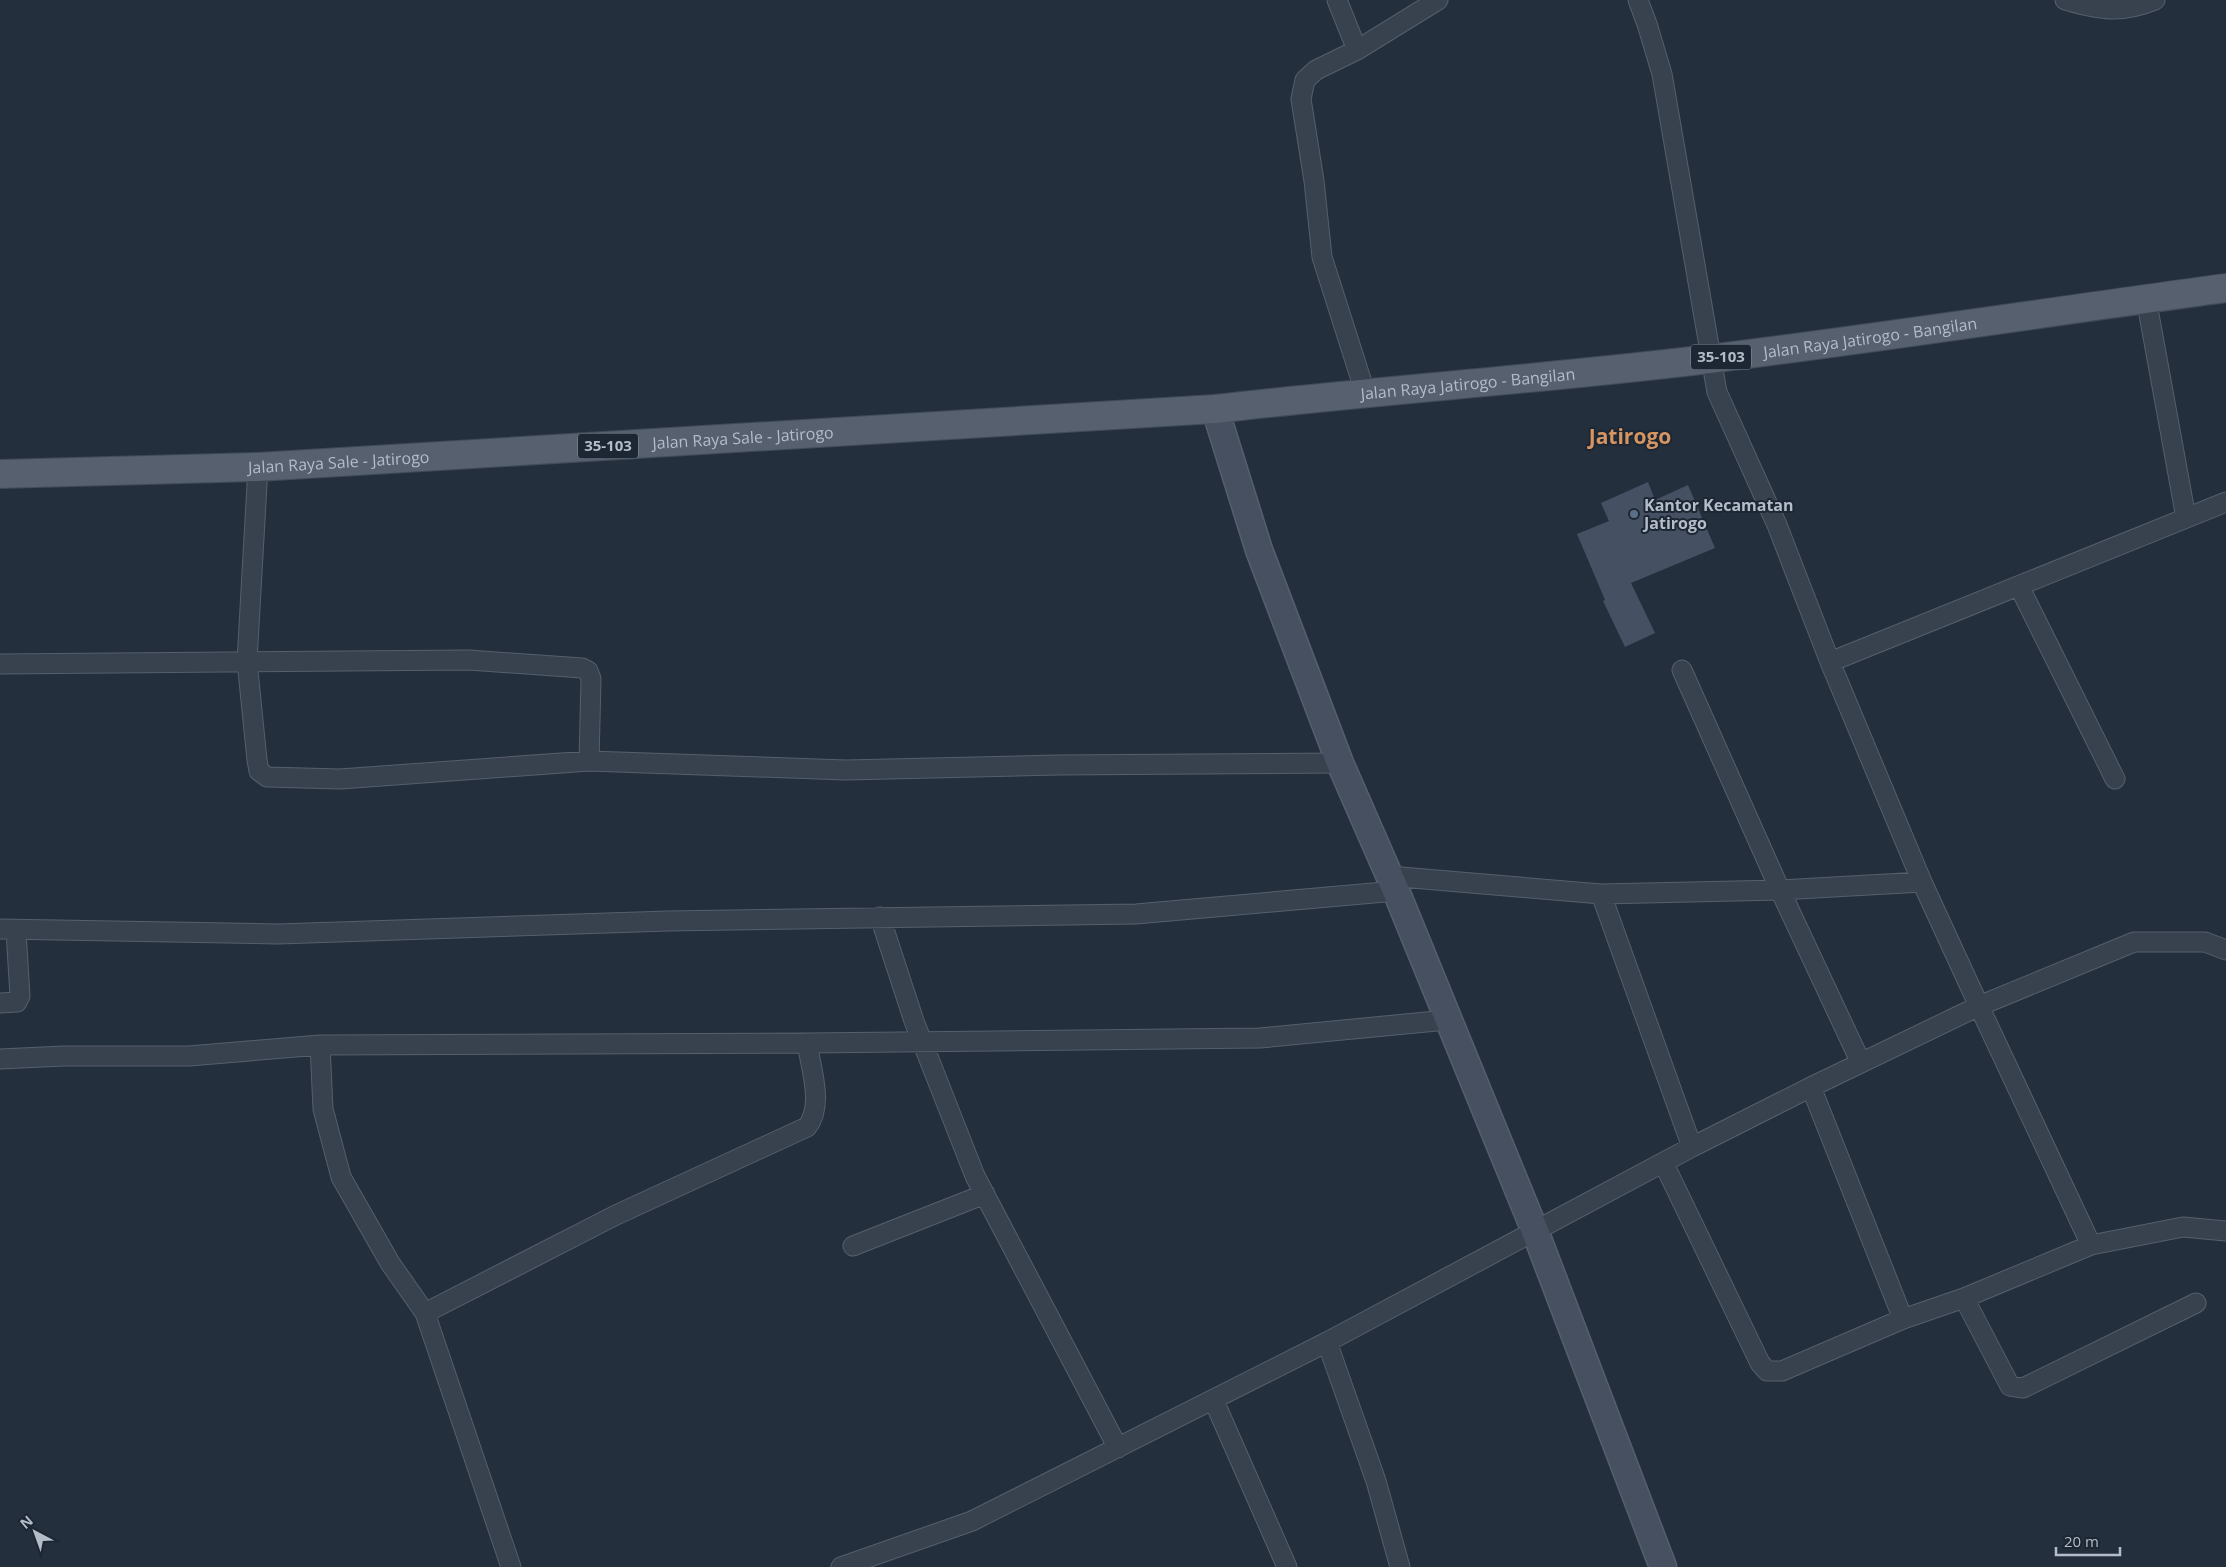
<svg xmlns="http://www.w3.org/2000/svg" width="2226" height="1567" font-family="'Open Sans',sans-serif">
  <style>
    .building { fill: #455162 }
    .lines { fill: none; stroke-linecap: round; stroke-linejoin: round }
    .street-casing { stroke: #565f6c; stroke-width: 21 }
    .secondary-casing { stroke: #565f6c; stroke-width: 29 }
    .primary-casing { stroke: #414a57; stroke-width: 30 }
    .street { stroke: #38414e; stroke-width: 19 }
    .secondary { stroke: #465061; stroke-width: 26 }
    .primary { stroke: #56606e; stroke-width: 28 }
    .service-dot { fill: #5c6f8a; stroke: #1d2633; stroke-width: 2 }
    .labels { text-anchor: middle; stroke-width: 4; stroke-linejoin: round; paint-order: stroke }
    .shield { fill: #1d2633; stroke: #878f9c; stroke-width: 1 }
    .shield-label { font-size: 15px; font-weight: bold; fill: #b4bcc9 }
    .street-label { font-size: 16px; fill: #b4bcc9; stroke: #1d2633 }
    .poi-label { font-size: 16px; font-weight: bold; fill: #b4bcc9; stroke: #1d2633; text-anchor: start }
    .district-label { font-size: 21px; font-weight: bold; fill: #d59563; stroke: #1d2633 }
  </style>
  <rect width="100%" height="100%" fill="#242f3e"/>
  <path class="building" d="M1648 482 1655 500 1688 485 1715 548 1631 583 1655 633 1625 647 1603 601 1605 600 1577 534 1609 521 1601 503Z"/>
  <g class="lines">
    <defs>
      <path id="street" d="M1337 0 1357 50
        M2065 0C2099 10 2121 14 2155 0
        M2146 298 2186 518
        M1365 392 1322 257 1314 181 1301 99 1305 80 1316 70 1357 50 1438 0
        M258 467 247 661 257 760 259 771 267 777 340 779 589 761 846 770 1058 765 1340 763
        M2019 586 2115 779
        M1830 662 2226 502
        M0 664 469 660 582 668 588 671 591 679 589 761
        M1682 670 1780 890 1861 1063
        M1389 876 1601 894 1780 890 1922 882
        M1601 894 1692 1147
        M880 917 914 1021 975 1176 1118 1448
        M0 929 278 934 668 921 1136 914 1396 891
        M0 1003 17 1002 20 996 16 931
        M320 1045 323 1109 341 1177 390 1263 425 1313 511 1567
        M0 1059 64 1056H189L320 1045 807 1043 1260 1038 1447 1020
        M1811 1087 1903 1319
        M1664 1164 1760 1363 1767 1371H1782L1903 1319 1964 1298 2091 1245 2183 1227 2226 1231
        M2091 1245 1979 1006 2134 942H2205L2226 950
        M853 1246 985 1194
        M1964 1298 2010 1386 2023 1388 2196 1303
        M425 1313 616 1215 807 1127C824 1106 811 1068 807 1043
        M1327 1342 1376 1481 1400 1567
        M1214 1401 1287 1567
        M841 1567 972 1521 1327 1342 1692 1147 1811 1087 1979 1006 1922 882 1830 662 1777 525 1717 392 1662 74 1647 24 1638 0"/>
      <path id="secondary" d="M1215 409 1259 550 1340 763 1396 891 1535 1231 1663 1567"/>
      <g id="primary">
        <path id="s1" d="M0 474 258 467 1215 409C1379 390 1544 379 1709 359 1881 338 2054 311 2226 288"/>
      </g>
    </defs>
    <use href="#street" class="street-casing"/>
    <use href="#secondary" class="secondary-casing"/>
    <use href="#primary" class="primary-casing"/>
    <use href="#street" class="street"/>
    <use href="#secondary" class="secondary"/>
    <use href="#primary" class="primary"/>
  </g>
  <circle class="service-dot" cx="1634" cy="514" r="5"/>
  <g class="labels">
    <g class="shield">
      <rect x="1691" y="344.5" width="60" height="25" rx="4"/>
      <rect x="578" y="433.5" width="60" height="25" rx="4"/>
    </g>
    <g class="shield-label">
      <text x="1721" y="362">35-103</text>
      <text x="608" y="451">35-103</text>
    </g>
    <g class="street-label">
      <text dy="6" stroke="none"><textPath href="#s1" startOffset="1876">Jalan Raya Jatirogo - Bangilan</textPath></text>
      <text dy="6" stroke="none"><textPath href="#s1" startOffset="1471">Jalan Raya Jatirogo - Bangilan</textPath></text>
      <text dy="6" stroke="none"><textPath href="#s1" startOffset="744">Jalan Raya Sale - Jatirogo</textPath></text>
      <text dy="6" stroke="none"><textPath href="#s1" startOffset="339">Jalan Raya Sale - Jatirogo</textPath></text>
    </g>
    <g class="poi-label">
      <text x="1644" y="511">Kantor Kecamatan<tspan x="1644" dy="18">Jatirogo</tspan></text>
    </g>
    <g class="district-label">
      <text x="1630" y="444">Jatirogo</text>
    </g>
  </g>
  <g transform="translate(35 1532) rotate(319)" stroke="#1d2633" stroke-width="4" paint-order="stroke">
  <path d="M0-4L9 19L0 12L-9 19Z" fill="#b4bcc9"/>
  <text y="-8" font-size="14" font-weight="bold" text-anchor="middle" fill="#b4bcc9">N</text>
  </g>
  <path d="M2056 1547v8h64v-8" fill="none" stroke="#b4bcc9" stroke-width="2.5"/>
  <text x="2064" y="1547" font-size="15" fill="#b4bcc9" stroke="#1d2633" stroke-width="4" paint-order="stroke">20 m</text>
</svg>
